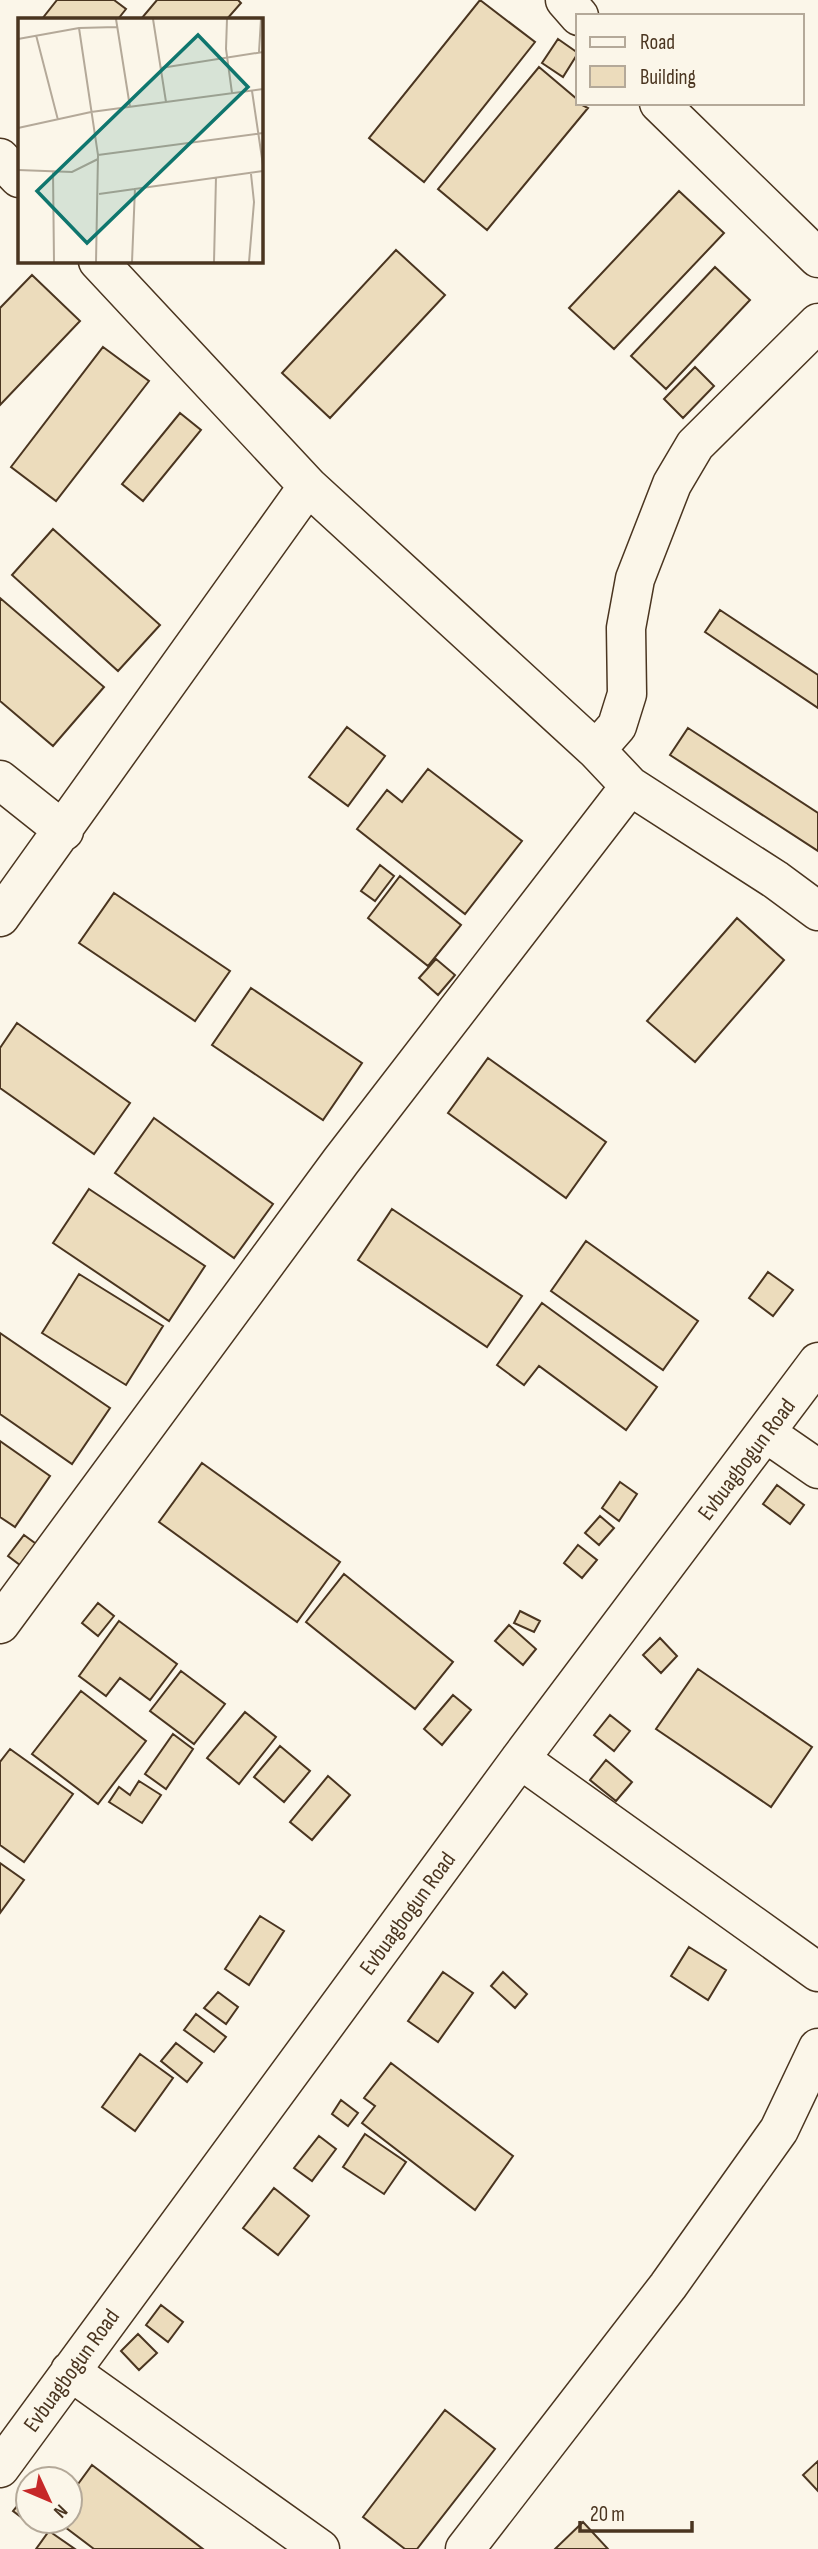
<svg xmlns="http://www.w3.org/2000/svg" width="818" height="2549" font-family="'Sofia Sans Condensed',sans-serif">
  <style>
    .building { fill: #ecdcbc; stroke: #4a3520; stroke-width: 2 }
    .lines { fill: none; stroke-linecap: round; stroke-linejoin: round }
    .minor-casing { stroke: #4a3520; stroke-width: 41 }
    .minor { stroke: #fbf6e9; stroke-width: 38 }
    .labels { text-anchor: middle; stroke-width: 5; stroke-linejoin: round; paint-order: stroke }
    .street-label { font-size: 23px; fill: #4a3520; stroke: #fbf6e9 }
    .inset-road { fill: none; stroke: #b4a999; stroke-width: 2 }
    .view { fill: #0f766e; fill-opacity: 0.15; stroke: #0f766e; stroke-width: 3.5 }
    .inset-edge { fill: none; stroke: #4a3520; stroke-width: 3.5 }
  </style>
  <rect width="100%" height="100%" fill="#fbf6e9"/>
  <path class="building" d="M57 0H114L126 9 118 19H42Z
    M157 0H238L241 3 227 19H141Z
    M480 0 535 42 424 182 369 138Z
    M558 39 578 53 563 77 542 63Z
    M539 67 578 100V103L588 108 487 230 438 189Z
    M679 191 724 233 614 349 569 308Z
    M396 250 445 295 330 418 282 373Z
    M715 267 750 300 666 389 631 356Z
    M32 275 80 321 0 405V308Z
    M103 347 149 381 56 501 11 467Z
    M695 367 714 386 683 418 664 399Z
    M180 413 201 430 143 501 122 484Z
    M53 529 160 625 118 671 12 575Z
    M0 598 104 687 53 746 0 701Z
    M720 610 818 675V708L705 632Z
    M347 727 385 756 348 806 309 777Z
    M688 728 818 813V851L670 755Z
    M428 769 522 841 465 914 357 829 387 790 402 802Z
    M380 865 394 876 375 901 361 891Z
    M400 876 461 925 428 966 368 918Z
    M114 893 230 971 195 1021 79 943Z
    M737 918 784 960 695 1062 647 1021Z
    M436 959 455 975 438 995 419 978Z
    M251 988 362 1063 323 1120 212 1045Z
    M17 1023 130 1103 94 1154 0 1088V1048Z
    M488 1058 606 1142 566 1198 448 1113Z
    M154 1118 273 1204 234 1258 115 1173Z
    M89 1189 205 1266 169 1321 53 1243Z
    M392 1209 522 1296 487 1347 358 1260Z
    M586 1241 698 1321 663 1370 551 1291Z
    M768 1272 793 1290 773 1316 749 1298Z
    M79 1274 163 1326 126 1385 42 1333Z
    M542 1303 657 1387 626 1430 539 1366 524 1385 497 1365Z
    M0 1333 110 1408 72 1464 0 1414Z
    M0 1441 50 1476 15 1527 0 1517Z
    M202 1463 340 1562 297 1622 159 1522Z
    M620 1482 637 1494 619 1521 602 1508Z
    M777 1485 804 1505 790 1524 763 1504Z
    M600 1516 614 1528 599 1545 585 1533Z
    M24 1535 39 1546 24 1568 8 1556Z
    M578 1545 597 1560 582 1578 564 1563Z
    M344 1574 453 1662 415 1709 306 1622Z
    M98 1603 114 1616 98 1636 82 1623Z
    M520 1611 540 1621 534 1632 514 1623Z
    M119 1621 177 1664 150 1700 120 1678 106 1696 79 1676Z
    M509 1625 536 1649 523 1665 495 1641Z
    M660 1638 677 1656 661 1673 643 1655Z
    M698 1669 812 1747 771 1807 656 1729Z
    M181 1671 225 1704 194 1744 150 1711Z
    M81 1691 146 1741 98 1804 32 1754Z
    M453 1695 471 1710 442 1745 424 1729Z
    M245 1712 276 1737 239 1784 207 1758Z
    M610 1715 630 1731 614 1751 594 1735Z
    M173 1734 193 1749 166 1789 145 1774Z
    M280 1746 310 1771 284 1802 254 1777Z
    M10 1749 73 1794 24 1862 0 1845V1762Z
    M606 1760 632 1782 616 1801 590 1780Z
    M328 1776 350 1795 312 1840 290 1822Z
    M139 1781 161 1795 142 1823 109 1802 119 1787 130 1795Z
    M0 1863 24 1880 0 1913Z
    M260 1916 284 1931 249 1985 225 1969Z
    M689 1947 726 1970 708 2000 671 1976Z
    M443 1972 473 1993 438 2042 408 2021Z
    M503 1972 527 1994 515 2008 491 1986Z
    M218 1992 238 2007 226 2024 204 2008Z
    M196 2014 226 2037 214 2052 184 2030Z
    M176 2043 202 2063 187 2082 161 2061Z
    M140 2054 173 2078 135 2131 102 2107Z
    M391 2063 513 2156 475 2210 362 2123 375 2106 364 2098Z
    M341 2100 358 2113 348 2126 332 2114Z
    M365 2134 406 2162 384 2194 343 2167Z
    M319 2136 336 2149 312 2181 294 2168Z
    M274 2188 309 2216 278 2255 243 2228Z
    M161 2305 183 2322 168 2342 146 2325Z
    M138 2334 157 2353 139 2370 121 2351Z
    M445 2410 495 2449 417 2549H405L363 2517Z
    M818 2461V2491L803 2475Z
    M92 2465 203 2549H94L57 2521H70V2495Z
    M26 2495 28 2521H43L37 2529 13 2511Z
    M583 2522 608 2549H555Z
    M49 2531 75 2549H36Z"/>
  <g class="lines">
    <defs>
      <path id="minor" d="M565 0 579 16
        M659 103 818 258
        M0 158 19 178
        M98 261 308 486 596 750 630 786 776 880 818 911
        M596 750 617 726 627 694 626 628 635 579 672 484 695 445 818 323
        M0 780 64 831
        M0 917 308 486
        M766 1433 818 1469
        M0 1624 341 1161 630 786
        M520 1759 818 1972
        M70 2371 320 2549
        M0 2468 520 1759 818 1362
        M465 2549 668 2286 779 2130 818 2048"/>
    </defs>
    <use href="#minor" class="minor-casing"/>
    <use href="#minor" class="minor"/>
  </g>
  <g class="labels">
    <g class="street-label">
      <text transform="translate(746 1459) rotate(-53)" y="8">Evbuagbogun Road</text>
      <text transform="translate(407 1913) rotate(-54)" y="8">Evbuagbogun Road</text>
      <text transform="translate(71 2370) rotate(-54)" y="8">Evbuagbogun Road</text>
    </g>
  </g>
  <g transform="translate(18 18)">
    <rect width="245" height="245" fill="#fbf6e9"/>
    <path class="inset-road" d="M98 1 112 89M135 1 148 84M209 1 208 31 214 75M61 10 80 137 78 244M18 17 40 102M0 21 61 10 99 9M241 34 243 1M143 50 245 34M234 73 245 147M0 110 73 94 245 71M80 137 245 115M0 152 54 154 80 141M35 153 36 244M81 176 245 153M114 244 117 170M196 244 198 159M231 244 236 184 233 156"/>
    <path class="view" d="M180 17 230 69 69 225 19 173Z"/>
    <rect width="245" height="245" class="inset-edge"/>
  </g>
  <rect x="576" y="14" width="228" height="91" fill="#fbf6e9" stroke="#b4a999" stroke-width="2"/>
  <rect x="590" y="37" width="35" height="10" fill="#fbf6e9" stroke="#b4a999" stroke-width="2"/>
  <text x="640" y="49" font-size="21" fill="#4a3520">Road</text>
  <rect x="590" y="66" width="35" height="21" fill="#ecdcbc" stroke="#b4a999" stroke-width="2"/>
  <text x="640" y="84" font-size="21" fill="#4a3520">Building</text>
  <g transform="translate(49 2500) rotate(134)"><circle r="33" fill="#fbf6e9" stroke="#b4a999" stroke-width="2"/>
  <path d="M0-5L12 26L0 18L-12 26Z" fill="#c62828"/>
  <text y="-10" font-size="19" font-weight="bold" text-anchor="middle" fill="#4a3520">N</text>
  </g>
  <path d="M580 2521v10h112v-10" fill="none" stroke="#4a3520" stroke-width="3.5"/>
  <text x="590" y="2521" font-size="21" fill="#4a3520" stroke="#fbf6e9" stroke-width="5" paint-order="stroke">20 m</text>
</svg>
